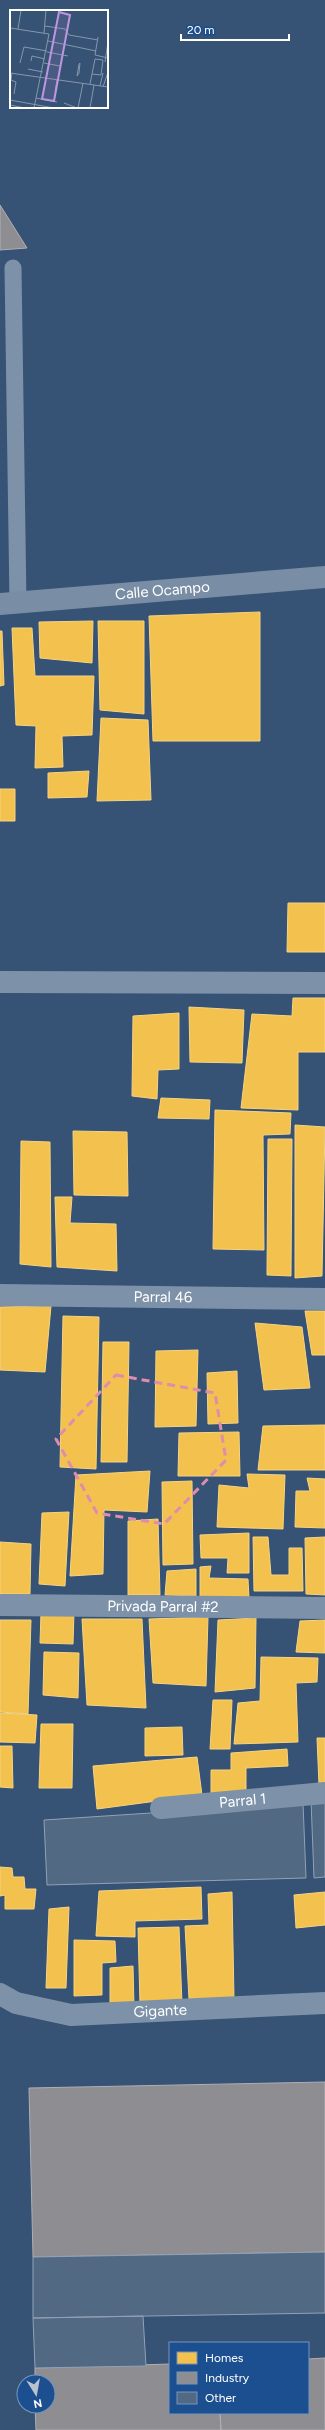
<svg xmlns="http://www.w3.org/2000/svg" width="325" height="2430" font-family="Figtree,sans-serif">
  <style>
    .homes { fill: #f2c14e; stroke: #f6d483 }
    .industry { fill: #8d8d92; stroke: #afafb3 }
    .building { fill: #526984; stroke: #92a2b6 }
    .lines { fill: none; stroke-linecap: round; stroke-linejoin: round }
    .lane { stroke: #7d92a8; stroke-width: 17 }
    .street { stroke: #7d92a8; stroke-width: 22 }
    .secondary { stroke: #798da4; stroke-width: 22 }
    .marked { fill: none; stroke: #e08cad; stroke-width: 3; stroke-dasharray: 8 5; stroke-linejoin: round }
    .labels { text-anchor: middle; stroke-width: 4; stroke-linejoin: round; paint-order: stroke }
    .street-label { font-size: 15px; fill: #fff; stroke: #1b4f8f }
    .inset-road { fill: none; stroke: #8697ac; stroke-width: 1 }
    .view { fill: #bd96df; fill-opacity: 0.15; stroke: #bd96df; stroke-width: 2 }
    .inset-edge { fill: none; stroke: #fff; stroke-width: 2 }
  </style>
  <rect width="100%" height="100%" fill="#365274"/>
  <path class="homes" d="M260 612V741H153L149 616Z
    M93 621 92 663 40 658 39 622Z
    M98 621H144V714L100 710Z
    M12 628H32L35 676H94L92 735 62 736 63 767 35 768 36 726 16 725Z
    M0 631H2L4 685 0 686Z
    M101 718 148 720 151 800 97 801Z
    M89 771 87 797 48 798V773Z
    M0 789H15V821H0Z
    M288 903H325V952H287Z
    M293 998H325V1052H298V1110L241 1108 252 1014 292 1016Z
    M189 1007 244 1010 242 1063 190 1062Z
    M179 1013V1069L158 1070 157 1099 132 1096 133 1016Z
    M161 1098 210 1100 209 1119 158 1118Z
    M215 1110 291 1113 290 1134 263 1135 264 1250 213 1249Z
    M295 1125 325 1127 322 1276 295 1278Z
    M73 1131 127 1132 128 1196 74 1195Z
    M268 1139H292L291 1276 267 1275Z
    M21 1141 50 1142 51 1267 20 1264Z
    M55 1197H72L70 1223 116 1224 117 1271 57 1267Z
    M51 1306 45 1372 0 1370V1307Z
    M305 1311H325V1355H312Z
    M63 1316 99 1317 96 1469 60 1467Z
    M255 1323 302 1327 310 1388 264 1390Z
    M103 1342H129L127 1462H101Z
    M198 1350 196 1426 155 1427 156 1351Z
    M237 1371 238 1423 208 1424 207 1373Z
    M325 1425V1470H258L263 1426Z
    M239 1432 240 1476H178L179 1433Z
    M150 1471 147 1512 104 1510 103 1574 70 1576 76 1475Z
    M247 1474 285 1475 283 1529 217 1527 219 1485 249 1488Z
    M307 1478 325 1479V1528L295 1527 296 1491H310Z
    M192 1481 193 1564 163 1565 162 1482Z
    M69 1512 65 1586 39 1584 42 1513Z
    M158 1519 160 1595H128V1521Z
    M249 1533V1573H227L228 1558H201L200 1535Z
    M253 1537H268L271 1575H289V1548H302L303 1591H254Z
    M325 1537V1595L306 1594 305 1538Z
    M0 1542 31 1544 30 1594H0Z
    M211 1566 209 1578 248 1579 249 1598 200 1597V1567Z
    M196 1569V1596L165 1595 167 1571Z
    M74 1612 73 1644 40 1643 41 1613Z
    M208 1617 206 1686 153 1683 149 1619Z
    M256 1618 255 1688 215 1692 218 1620Z
    M82 1619H142L146 1708 87 1705Z
    M0 1620H31L28 1714 0 1712Z
    M325 1620V1653L296 1652 300 1621Z
    M44 1652 79 1653 78 1698 43 1695Z
    M261 1657 318 1658 317 1682 296 1683 298 1742 234 1744 238 1703 260 1701Z
    M213 1700H232L230 1749H210Z
    M0 1713 37 1715 35 1743 0 1742Z
    M41 1724H73L72 1788H39Z
    M182 1727 183 1755 145 1756V1728Z
    M317 1738H325V1785H319Z
    M0 1746H12L13 1788 0 1787Z
    M287 1749 288 1766 246 1768V1795L211 1797V1770H231V1753Z
    M197 1757 202 1795 97 1809 93 1766Z
    M0 1867 12 1868 13 1877H24L25 1889H36L34 1909H5V1895L0 1896Z
    M201 1887 202 1919 135 1921V1937L96 1936 99 1891Z
    M232 1892 234 1999H189L185 1926 209 1925 208 1894Z
    M325 1892V1925L296 1928 294 1895Z
    M69 1907 66 1988H46L49 1909Z
    M179 1927 182 2004 140 2005 138 1928Z
    M74 1940 115 1941 116 1962 102 1963V1995L74 1996Z
    M133 1966 134 2006H110V1968Z"/>
  <path class="industry" d="M0 205 27 248 0 250Z
    M325 2082V2252L33 2257 29 2088Z
    M325 2358V2430H221L220 2413H308V2359Z
    M170 2364V2413H220L221 2430H36L35 2406H48V2382H35V2368Z"/>
  <path class="building" d="M325 1799V1877L314 1878 311 1800Z
    M303 1803 306 1878 47 1885 44 1820Z
    M325 2252V2313L33 2318V2257Z
    M143 2316 146 2366 35 2368 33 2318Z"/>
  <g class="lines">
    <path class="lane" d="M13 268 18 603"/>
    <g class="street">
      <path d="M0 982 325 983"/>
      <path id="s1" d="M0 1295 325 1299"/>
      <path id="s2" d="M0 1605 325 1608"/>
      <path id="s3" d="M161 1808 325 1793"/>
      <path id="s4" d="M0 1994 16 2003 71 2015 325 2003"/>
    </g>
    <path class="secondary" id="s5" d="M0 604 325 577"/>
  </g>
  <path class="marked" d="M116 1375 215 1393 226 1460 164 1524 97 1513 56 1439Z"/>
  <g class="labels">
    <g class="street-label">
      <text dy="5" stroke="none"><textPath href="#s5" startOffset="163">Calle Ocampo</textPath></text>
      <text dy="5" stroke="none"><textPath href="#s1" startOffset="163">Parral 46</textPath></text>
      <text dy="5" stroke="none"><textPath href="#s2" startOffset="163">Privada Parral #2</textPath></text>
      <text dy="5" stroke="none"><textPath href="#s3" startOffset="82">Parral 1</textPath></text>
      <text dy="5" stroke="none"><textPath href="#s4" startOffset="164">Gigante</textPath></text>
    </g>
  </g>
  <g transform="translate(10 10)">
    <rect width="98" height="98" fill="#365274"/>
    <path class="inset-road" d="M35 16 55 19 59 25M0 18 39 24 24 98M8 19 11 0M34 23 36 0M59 25 88 30M88 27 85 45 98 48M38 31 86 41M37 42 58 46M21 51 22 46 35 49M95 52 98 32M10 53 14 37 37 41M34 53 50 56M70 53 69 63 67 66 69 54ZM18 59 33 62M0 63 98 77M2 63 1 70 6 72 4 84M80 74 85 49 93 50 91 65 82 64M90 76 93 63M93 77 98 62M45 82 47 70M26 88 47 92M0 90 44 98M54 93 67 98M0 95 15 98M68 98 73 73M80 98 84 75"/>
    <path class="view" d="M49 2 60 5 44 91 32 89Z"/>
    <rect width="98" height="98" class="inset-edge"/>
  </g>
  <rect x="169" y="2342" width="140" height="72" fill="#1b4f8f" stroke="#7695bc"/>
  <rect x="177" y="2352" width="20" height="12" fill="#f2c14e" stroke="#7695bc"/>
  <text x="205" y="2362" font-size="12" fill="#ffffff">Homes</text>
  <rect x="177" y="2372" width="20" height="12" fill="#8d8d92" stroke="#7695bc"/>
  <text x="205" y="2382" font-size="12" fill="#ffffff">Industry</text>
  <rect x="177" y="2392" width="20" height="12" fill="#526984" stroke="#7695bc"/>
  <text x="205" y="2402" font-size="12" fill="#ffffff">Other</text>
  <g transform="translate(36 2394) rotate(169)"><circle r="19" fill="#1b4f8f" stroke="#7695bc"/>
  <path d="M0-3L7 15L0 10L-7 15Z" fill="#b9c2ce"/>
  <text y="-6" font-size="11" font-weight="bold" text-anchor="middle" fill="#ffffff">N</text>
  </g>
  <path d="M181 34v6h108v-6" fill="none" stroke="#ffffff" stroke-width="2"/>
  <text x="187" y="34" font-size="12" fill="#ffffff" stroke="#1b4f8f" stroke-width="3" paint-order="stroke">20 m</text>
</svg>
